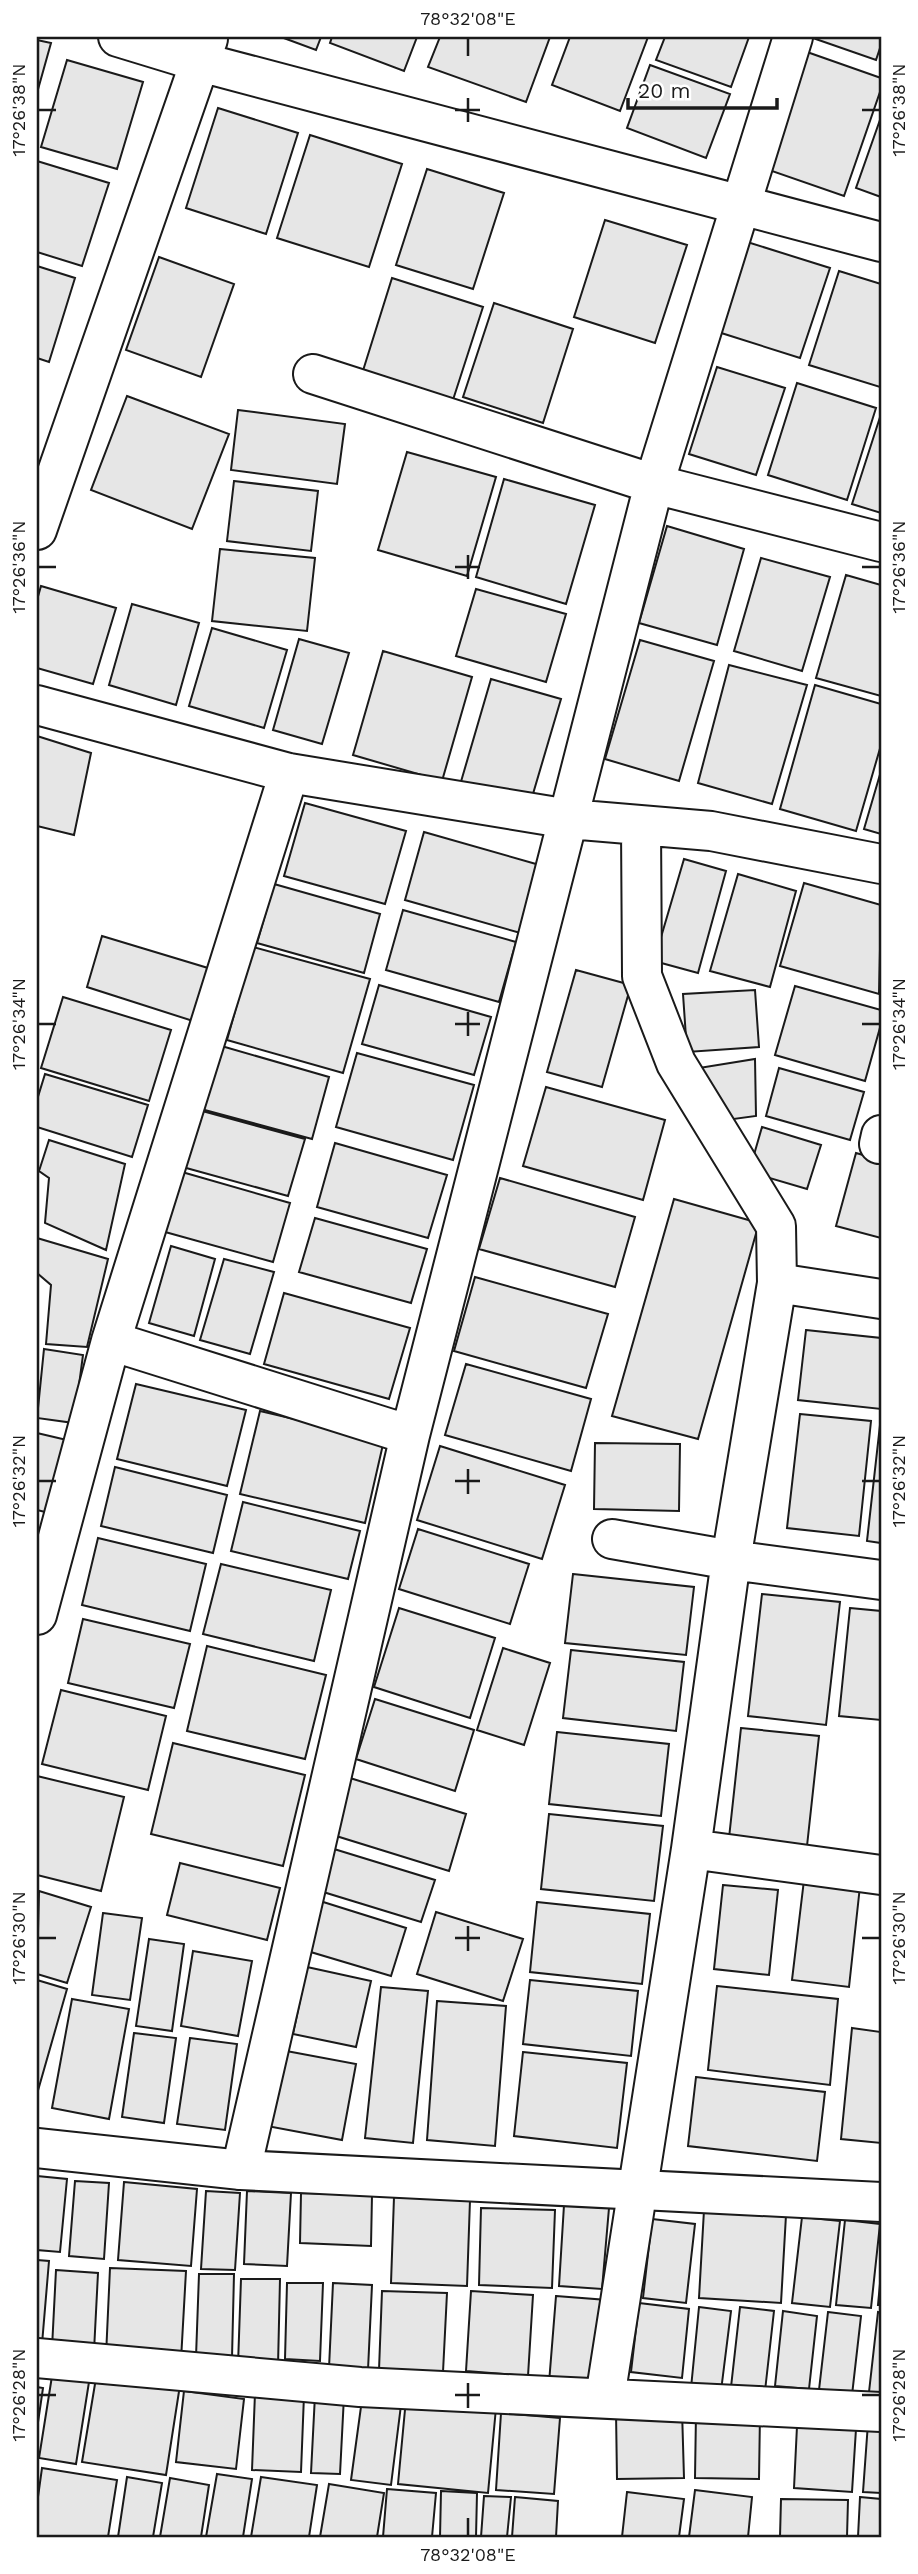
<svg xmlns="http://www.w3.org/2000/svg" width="918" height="2574" font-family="'Work Sans',sans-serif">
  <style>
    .building { fill: #e6e6e6; stroke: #1a1a1a; stroke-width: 2 }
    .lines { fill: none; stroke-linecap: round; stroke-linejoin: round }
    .street-casing { stroke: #1a1a1a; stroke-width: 42 }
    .secondary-casing { stroke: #1a1a1a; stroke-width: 42 }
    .street { stroke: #fff; stroke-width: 38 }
    .secondary { stroke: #fff; stroke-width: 38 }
    .ticks { fill: none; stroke: #1a1a1a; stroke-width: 2.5 }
    .neatline { fill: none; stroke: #1a1a1a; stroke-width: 2.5 }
    .ticks-label { font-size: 18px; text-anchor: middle; fill: #1a1a1a }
  </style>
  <rect width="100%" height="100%" fill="#fff"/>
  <path class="building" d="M281 37H321L316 50Z
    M332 37H417L404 71 330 43Z
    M440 37H550L526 102 428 67Z
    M570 37H648L620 111 552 85Z
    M665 37H749L731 87 656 60Z
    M810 37H881V45L876 60Z
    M37 40 51 43 37 93Z
    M807 52 881 78V89L844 196 766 169Z
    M67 60 143 82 117 169 41 147Z
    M650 65 730 94 706 158 627 128Z
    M218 108 298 133 266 234 186 208Z
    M881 117V197L856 188Z
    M310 135 402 164 369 267 277 238Z
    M37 161 109 183 82 266 37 252Z
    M427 169 504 193 473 289 396 265Z
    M605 220 687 245 655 343 574 317Z
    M744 241 830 268 800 358 715 331Z
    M159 257 234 284 201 377 126 350Z
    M37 266 75 278 49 362 37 358Z
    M839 271 881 284 880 387 809 365Z
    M392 278 483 307 451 406 361 377Z
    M494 303 573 329 543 423 463 397Z
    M717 367 785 388 756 475 689 454Z
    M797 383 876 408 847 500 768 475Z
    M127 396 229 434 192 529 91 490Z
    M238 410 345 424 337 484 231 470Z
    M881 414V513L852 504Z
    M407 452 496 477 467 576 378 550Z
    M504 479 595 505 566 604 476 577Z
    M234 481 318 491 311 551 227 541Z
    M667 526 744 549 717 645 639 623Z
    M220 549 315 558 307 631 212 621Z
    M761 558 830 577 802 671 734 651Z
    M846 575 881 585V696L816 678Z
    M41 586 116 608 93 684 37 668V600Z
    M476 589 566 614 546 682 456 656Z
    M132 604 199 623 176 705 109 685Z
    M212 628 287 650 264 728 189 706Z
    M299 639 349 653 322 744 273 730Z
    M640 640 714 661 679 781 605 759Z
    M383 651 472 677 442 781 353 755Z
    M729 665 807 685 772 804 698 783Z
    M491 679 561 699 530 804 460 785Z
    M815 685 881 704V745L856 831 780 809Z
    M37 736 91 753 74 835 37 826Z
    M881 771V834L864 829Z
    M305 803 406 831 385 904 284 876Z
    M424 832 543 866 524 934 405 900Z
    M684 859 726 871 698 973 654 961Z
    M738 874 796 891 770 987 710 971Z
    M804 883 881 905 879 994 780 966Z
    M274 884 380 914 364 973 257 943Z
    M403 910 516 942 499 1002 386 970Z
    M102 936 208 968 193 1021 87 987Z
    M253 947 370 979 343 1073 227 1040Z
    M576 970 631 985 602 1087 547 1072Z
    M379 985 491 1017 474 1075 362 1044Z
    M795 986 881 1010V1024L865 1081 775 1055Z
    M755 990 759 1047 687 1052 683 994Z
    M63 997 171 1030 149 1101 41 1068Z
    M218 1045 329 1077 312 1139 201 1109Z
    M357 1053 474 1085 453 1160 336 1127Z
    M755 1059 756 1116 719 1121 699 1068Z
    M779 1068 864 1092 850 1140 766 1116Z
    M45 1074 148 1105 132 1157 37 1127V1100Z
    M546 1087 665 1120 643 1200 523 1166Z
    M195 1109 305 1139 288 1196 179 1166Z
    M762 1127 821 1145 807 1189 749 1172Z
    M49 1140 125 1164 106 1250 45 1223 49 1178 39 1171Z
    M335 1143 447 1175 428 1238 317 1207Z
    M856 1153 881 1160V1238L836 1226Z
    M175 1170 290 1203 273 1262 158 1230Z
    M500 1178 635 1217 615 1287 479 1249Z
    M674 1199 759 1223 698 1439 612 1416Z
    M315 1218 427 1249 411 1303 299 1272Z
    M37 1238 108 1259 87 1347 46 1344 51 1285 37 1273Z
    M171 1246 215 1259 194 1336 149 1323Z
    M224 1259 274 1272 250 1354 200 1340Z
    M475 1277 608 1314 586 1388 454 1351Z
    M284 1293 410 1328 389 1399 264 1364Z
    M806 1330 881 1338V1409L798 1400Z
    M44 1349 83 1355 74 1423 37 1418Z
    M466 1364 591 1399 571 1471 445 1435Z
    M136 1384 246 1410 227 1486 117 1459Z
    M260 1411 384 1440 365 1523 240 1494Z
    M800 1414 871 1421 859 1536 787 1528Z
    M880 1425H881V1543L867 1541Z
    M37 1433 71 1441 53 1514 37 1510Z
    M595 1443 680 1444 679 1511 594 1509Z
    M440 1446 565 1485 542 1559 417 1520Z
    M115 1467 227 1495 213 1553 101 1526Z
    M243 1502 360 1531 348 1579 231 1551Z
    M418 1529 529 1564 510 1624 399 1589Z
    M98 1538 206 1564 190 1631 82 1605Z
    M221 1564 331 1590 314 1661 203 1634Z
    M573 1574 694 1587 686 1655 565 1643Z
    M762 1594 840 1602 826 1725 748 1716Z
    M399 1608 495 1638 470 1718 374 1687Z
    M850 1608 881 1611V1720L839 1716Z
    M83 1619 190 1644 174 1708 68 1683Z
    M207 1646 326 1675 305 1759 187 1731Z
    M503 1648 550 1663 524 1745 477 1730Z
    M571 1650 684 1662 676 1731 563 1718Z
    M61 1690 166 1716 148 1790 42 1764Z
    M375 1699 474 1730 455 1791 356 1759Z
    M741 1728 819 1736 807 1846 729 1838Z
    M557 1732 669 1744 661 1816 549 1804Z
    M173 1743 305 1775 283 1866 151 1834Z
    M37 1776 124 1797 101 1891 37 1875Z
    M350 1778 466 1814 449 1871 333 1835Z
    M549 1814 663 1826 654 1901 541 1889Z
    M334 1849 435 1880 421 1922 320 1891Z
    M180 1863 280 1888 267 1940 167 1915Z
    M804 1880 860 1886 849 1987 792 1980Z
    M723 1885 778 1890 769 1975 714 1969Z
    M39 1891 91 1907 67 1983 37 1974Z
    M320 1901 406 1928 391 1976 304 1950Z
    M537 1902 650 1914 642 1984 530 1972Z
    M436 1912 523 1939 503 2001 417 1974Z
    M103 1913 142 1918 130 2000 92 1995Z
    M149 1939 184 1944 172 2031 136 2026Z
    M193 1951 252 1961 238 2036 181 2026Z
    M307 1967 371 1981 356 2047 293 2034Z
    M37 1980 67 1989 37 2094Z
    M530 1980 638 1991 631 2056 523 2044Z
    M717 1986 838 1999 830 2085 708 2070Z
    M381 1987 428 1991 413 2143 365 2138Z
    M72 1999 129 2009 109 2119 52 2108Z
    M437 2001 506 2006 495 2146 427 2140Z
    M852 2028 881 2032V2143L841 2139Z
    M134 2033 176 2038 164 2123 122 2117Z
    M190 2038 237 2044 225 2130 177 2124Z
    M281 2050 356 2064 342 2140 267 2126Z
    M523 2052 627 2063 617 2148 514 2136Z
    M696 2077 825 2092 817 2161 688 2146Z
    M37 2176 67 2179 60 2252 37 2250Z
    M75 2181 109 2183 104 2259 69 2256Z
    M124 2182 197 2189 191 2266 118 2260Z
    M206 2191 240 2193 235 2270 201 2269Z
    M247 2191 291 2193 287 2266 244 2264Z
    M301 2193 372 2195 371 2246 300 2243Z
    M394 2197 470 2200 467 2286 391 2283Z
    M564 2205 609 2208 602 2289 559 2286Z
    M481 2208 555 2210 552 2288 479 2285Z
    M704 2210 786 2215 781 2303 699 2298Z
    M802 2217 840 2221 830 2307 792 2303Z
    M652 2219 695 2224 686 2303 643 2298Z
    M845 2220 880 2224 871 2308 836 2305Z
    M37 2260 49 2261 42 2344H37Z
    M110 2268 186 2271 181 2360 106 2356Z
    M56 2270 98 2273 94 2351 52 2348Z
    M881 2273V2305H878Z
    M199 2274H234L232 2358 196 2357Z
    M241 2279H280L278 2366 238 2365Z
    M287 2283H323L320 2361 285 2359Z
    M333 2283 372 2285 368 2370 329 2368Z
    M382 2291 447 2293 443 2372 379 2370Z
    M471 2291 533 2295 528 2376 466 2371Z
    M556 2296 607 2300 599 2387 549 2383Z
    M639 2303 689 2309 682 2378 631 2372Z
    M699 2307 731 2311 721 2391 691 2388Z
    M740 2307 774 2311 765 2391 731 2387Z
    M783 2311 817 2316 809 2389 775 2386Z
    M828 2312 861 2316 852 2395 819 2390Z
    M878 2312 881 2313V2393L869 2392Z
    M97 2372 180 2385 166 2475 82 2462Z
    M52 2376 89 2382 76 2464 39 2458Z
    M37 2387 43 2388 37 2429Z
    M184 2391 244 2399 236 2469 176 2462Z
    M363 2392 402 2397 391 2485 351 2480Z
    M255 2393 304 2395 301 2472 252 2470Z
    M315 2395 344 2396 340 2474 311 2473Z
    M406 2399 496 2408 488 2493 398 2484Z
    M682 2410 684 2478 617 2479 616 2412Z
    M501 2413 560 2418 554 2494 496 2490Z
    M696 2413 760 2414 759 2479 695 2478Z
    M868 2423H881V2493L863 2492Z
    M797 2426 856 2429 852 2492 794 2488Z
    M42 2468 117 2480 108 2537H37V2504Z
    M217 2474 252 2479 243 2537H206Z
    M127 2477 162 2483 153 2537H118Z
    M261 2477 317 2485 309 2537H251Z
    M170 2478 209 2485 201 2537H160Z
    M329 2484 384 2493 377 2537H320Z
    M387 2489 436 2493 432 2537H383Z
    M695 2490 752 2497 748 2537H689Z
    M441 2491 477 2493 476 2537H440Z
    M627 2492 684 2499 679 2537H622Z
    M484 2496 511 2497 507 2537H481Z
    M515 2497 558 2501 556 2537H512Z
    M860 2497 881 2499V2537H858Z
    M781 2499 848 2500 847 2537H780Z"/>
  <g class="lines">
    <defs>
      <path id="street" d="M118 37 200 62 881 242
        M313 374 654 484 881 542
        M37 530 208 39
        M37 705 289 773 569 819 711 831 881 864
        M879 1144 881 1135
        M777 1283 881 1299
        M111 1341 410 1435
        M612 1539 731 1560 881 1580
        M37 1615 111 1341 289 773
        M691 1849 881 1875
        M241 2170 410 1435 654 484 793 37
        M37 2358 360 2387 881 2412
        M605 2398 691 1849 731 1560 777 1283 776 1226 676 1063 642 976 641 827"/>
      <path id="secondary" d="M37 2148 241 2170 881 2202"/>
    </defs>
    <use href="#street" class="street-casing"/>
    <use href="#secondary" class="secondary-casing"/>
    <use href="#street" class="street"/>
    <use href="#secondary" class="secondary"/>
  </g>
  <path class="ticks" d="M468 38V56M468 98V122M38 110H56M455 110H480M862 110H880M468 555V579M38 567H56M455 567H480M862 567H880M468 1012V1036M38 1024H56M455 1024H480M862 1024H880M468 1469V1494M38 1481H56M455 1481H480M862 1481H880M468 1926V1951M38 1938H56M455 1938H480M862 1938H880M468 2383V2408M38 2395H56M455 2395H480M862 2395H880M468 2518V2536"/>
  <rect width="918" height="2574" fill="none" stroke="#ffffff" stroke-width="77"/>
  <path d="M628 98v10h149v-10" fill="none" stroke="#1a1a1a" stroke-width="3.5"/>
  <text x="638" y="98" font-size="21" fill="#1a1a1a" stroke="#ffffff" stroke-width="5" paint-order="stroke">20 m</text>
  <rect x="38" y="38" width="842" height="2498" class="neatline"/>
  <g class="ticks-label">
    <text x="468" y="25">78°32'08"E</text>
    <text transform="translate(19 110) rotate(-90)" y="6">17°26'38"N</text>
    <text transform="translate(899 110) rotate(-90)" y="6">17°26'38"N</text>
    <text transform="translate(19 567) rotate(-90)" y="6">17°26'36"N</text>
    <text transform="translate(899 567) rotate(-90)" y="6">17°26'36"N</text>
    <text transform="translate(19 1024) rotate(-90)" y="6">17°26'34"N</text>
    <text transform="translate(899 1024) rotate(-90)" y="6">17°26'34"N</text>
    <text transform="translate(19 1481) rotate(-90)" y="6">17°26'32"N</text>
    <text transform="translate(899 1481) rotate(-90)" y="6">17°26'32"N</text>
    <text transform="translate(19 1938) rotate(-90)" y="6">17°26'30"N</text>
    <text transform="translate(899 1938) rotate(-90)" y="6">17°26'30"N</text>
    <text transform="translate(19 2395) rotate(-90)" y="6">17°26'28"N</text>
    <text transform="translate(899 2395) rotate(-90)" y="6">17°26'28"N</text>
    <text x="468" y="2561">78°32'08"E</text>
  </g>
</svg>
